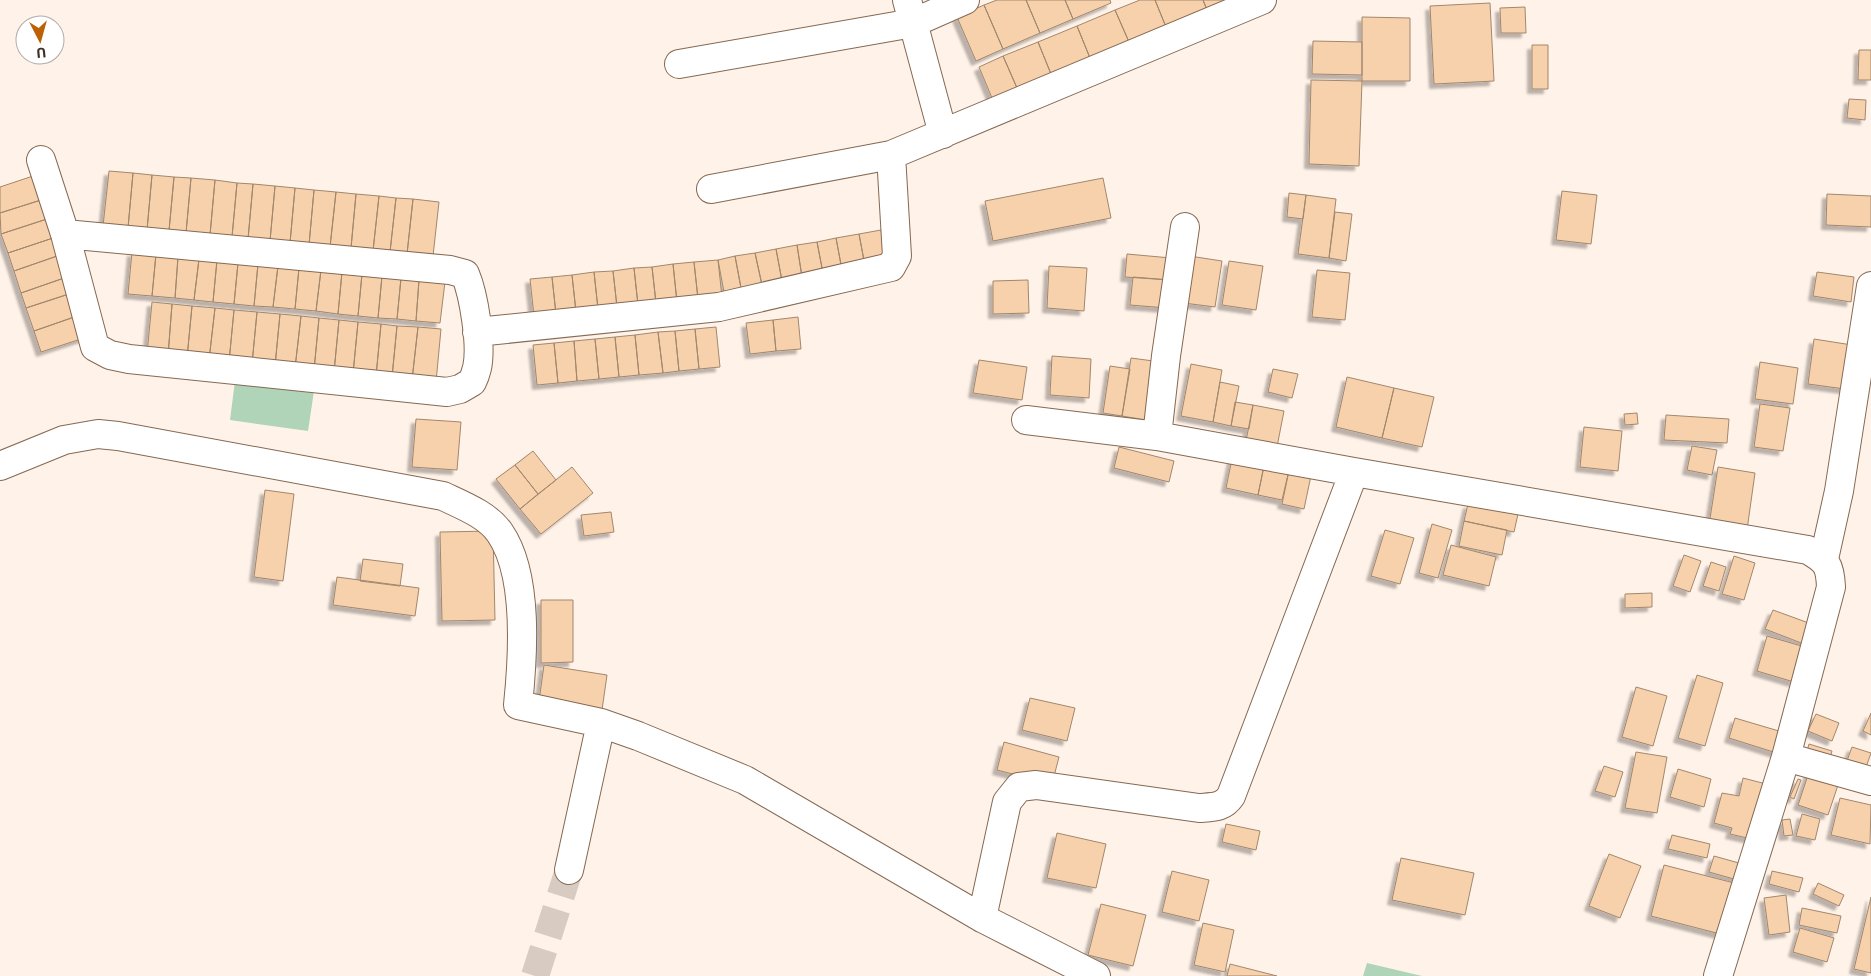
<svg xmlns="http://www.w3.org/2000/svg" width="1871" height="976" font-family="'Exo 2',sans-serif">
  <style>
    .green { fill: #afd4b8 }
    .building { fill: #f7d1ab; stroke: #a1876d; filter: url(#shadow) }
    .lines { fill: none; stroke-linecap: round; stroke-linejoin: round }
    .minor-tunnel { stroke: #d8cbc1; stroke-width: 28; stroke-dasharray: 28 14; stroke-linecap: butt }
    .minor-casing { stroke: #856953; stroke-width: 30 }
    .minor { stroke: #fff; stroke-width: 28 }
  </style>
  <defs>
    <filter id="shadow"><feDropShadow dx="-4.5" dy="4.5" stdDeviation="1" flood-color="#0004"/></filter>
  </defs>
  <rect width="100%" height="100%" fill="#fff2e8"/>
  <path class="green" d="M235 381 314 391 308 431 230 420Z
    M1367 963 1422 976H1363Z"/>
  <path class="building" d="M997 0H1026L1040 33 1003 49 984 5Z
    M1026 0H1065L1073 19 1040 33Z
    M1065 0H1110L1111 3 1073 19Z
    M1140 0H1155L1166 27 1129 42 1115 10Z
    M1155 0H1203L1207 10 1166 27Z
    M1203 0H1231L1207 10Z
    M1490 3 1494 81 1434 84 1430 6Z
    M984 5 1003 49 976 61 957 17Z
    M1525 7 1526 33H1501L1500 8Z
    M1115 10 1129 42 1090 58 1077 26Z
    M1362 17 1410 18V81H1362Z
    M1077 26 1090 58 1051 74 1038 42Z
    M1313 41 1362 42V75L1312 74Z
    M1038 42 1051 74 1017 88 1003 56Z
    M1532 45H1548V89H1532Z
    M1859 50H1871V80H1858Z
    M1003 56 1017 88 992 98 979 67Z
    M1311 80 1362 81 1359 166 1309 164Z
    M1849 99 1866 100 1865 120 1847 118Z
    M109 171 133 173 128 228 103 226Z
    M133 173 152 175 147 230 128 228Z
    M152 175 174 177 169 231 147 230Z
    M33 176 41 200 0 213V187Z
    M174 177 191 178 186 233 169 231Z
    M191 178 215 180 210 235 186 233Z
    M1103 178 1111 218 993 241 985 201Z
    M215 180 237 183 232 237 210 235Z
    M237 183 253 184 248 239 232 237Z
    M253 184 275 186 270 241 248 239Z
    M275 186 295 188 290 243 270 241Z
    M295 188 314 190 309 245 290 243Z
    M314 190 336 192 330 247 309 245Z
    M1562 191 1597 195 1591 244 1556 240Z
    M336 192 356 194 351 248 330 247Z
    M1289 193 1306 195 1303 219 1287 217Z
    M356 194 379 196 373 251 351 248Z
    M1827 194 1871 196V227L1826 225Z
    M1306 195 1336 199 1329 258 1298 254Z
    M379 196 396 198 390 252 373 251Z
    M396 198 413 199 407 254 390 252Z
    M413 199 439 202 433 256 407 254Z
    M41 200 47 219 1 234 0 213Z
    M1335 212 1352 214 1346 261 1329 258Z
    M47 219 53 238 8 253 1 234Z
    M881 230 886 262 865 266 859 234Z
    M859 234 865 266 842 270 836 238Z
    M53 238 60 255 14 271 8 253Z
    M836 238 842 270 823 273 817 242Z
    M817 242 823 273 802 277 797 245Z
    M797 245 802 277 782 281 776 249Z
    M776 249 782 281 762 285 755 253Z
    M132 252 156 254 152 296 128 294Z
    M755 253 762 285 741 288 735 256Z
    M156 254 178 257 175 298 152 296Z
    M1127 254 1171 258 1170 280 1125 277Z
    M60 255 67 277 21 293 14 271Z
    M1183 255 1222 261 1215 307 1176 302Z
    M735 256 741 288 724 292 718 260Z
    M178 257 199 259 194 300 175 298Z
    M199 259 217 260 213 302 194 300Z
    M217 260 238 263 234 304 213 302Z
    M718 260 722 297 698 299 694 262Z
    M1229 261 1263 266 1256 310 1222 305Z
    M694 262 698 299 677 302 673 264Z
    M238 263 258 264 254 306 234 304Z
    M258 264 278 266 273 307 254 306Z
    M673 264 677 302 656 303 652 267Z
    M278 266 299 268 295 309 273 307Z
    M1049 266 1087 268 1084 311 1047 308Z
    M652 267 656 303 638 305 634 268Z
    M299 268 321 270 316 311 295 309Z
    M634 268 638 305 617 307 613 271Z
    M321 270 342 272 338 314 316 311Z
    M1317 270 1350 273 1345 320 1312 317Z
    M613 271 617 307 598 309 594 272Z
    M342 272 362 274 358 316 338 314Z
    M594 272 598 309 576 312 572 275Z
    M1817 272 1854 277 1851 302 1813 296Z
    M362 274 382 276 378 318 358 316Z
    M572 275 576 312 556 314 552 277Z
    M382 276 401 278 397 319 378 318Z
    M67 277 72 293 26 308 21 293Z
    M552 277 556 314 534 316 530 279Z
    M1133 277 1170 280 1167 308 1130 305Z
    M401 278 419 280 416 321 397 319Z
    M419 280 445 282 440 323 416 321Z
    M1028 280 1029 313 993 314V281Z
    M72 293 80 315 34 331 26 308Z
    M152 302 172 304 168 356 147 354Z
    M172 304 192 306 187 358 168 356Z
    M192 306 215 308 209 360 187 358Z
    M215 308 234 310 229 362 209 360Z
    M234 310 257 312 252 364 229 362Z
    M257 312 280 314 275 366 252 364Z
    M280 314 301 316 295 368 275 366Z
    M80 315 87 337 41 352 34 331Z
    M301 316 319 318 314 370 295 368Z
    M798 317 801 349 776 351 773 320Z
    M319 318 339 320 334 372 314 370Z
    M339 320 358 322 353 374 334 372Z
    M773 320 776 351 750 354 746 323Z
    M358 322 381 324 376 376 353 374Z
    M381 324 397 326 392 377 376 376Z
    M397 326 418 327 412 380 392 377Z
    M418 327 441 329 436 382 412 380Z
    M716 327 720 367 699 369 695 329Z
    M695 329 699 369 679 371 675 331Z
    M675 331 679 371 663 373 658 332Z
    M658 332 663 373 639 375 635 335Z
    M635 335 639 375 619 377 615 337Z
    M615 337 619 377 599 379 595 339Z
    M595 339 599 379 577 381 574 341Z
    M1814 339 1852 345 1845 389 1808 384Z
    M574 341 577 381 558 383 554 343Z
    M554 343 558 383 537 385 533 345Z
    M1052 356 1091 359 1089 398 1050 395Z
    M1131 358 1161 362 1152 421 1122 416Z
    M979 360 1027 367 1022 400 973 393Z
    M1760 362 1798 368 1793 404 1755 399Z
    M1191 364 1222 370 1213 422 1181 416Z
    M1110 366 1130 369 1122 416 1103 413Z
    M1273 369 1298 374 1292 398 1268 392Z
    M1347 377 1394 388 1382 438 1336 427Z
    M1220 382 1239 386 1231 426 1213 422Z
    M1394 388 1434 397 1422 447 1382 438Z
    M1235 402 1253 405 1249 429 1231 426Z
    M1760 404 1790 408 1783 451 1754 447Z
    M1253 405 1284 411 1276 452 1245 446Z
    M1637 413 1638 424 1625 425 1624 414Z
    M1666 415 1729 419 1727 443 1664 440Z
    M416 419 461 422 457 470 412 467Z
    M1584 427 1622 431 1618 471 1580 467Z
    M1692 446 1717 450 1712 475 1687 470Z
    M1119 447 1174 461 1169 482 1114 468Z
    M533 451 556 480 538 494 515 465Z
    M1233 454 1265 461 1258 495 1226 488Z
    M1265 461 1290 466 1282 500 1258 495Z
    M515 465 538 494 520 509 496 479Z
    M1290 466 1312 471 1304 509 1282 504Z
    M572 467 593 493 541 534 520 509Z
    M1718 467 1755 473 1747 530 1709 525Z
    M265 490 294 494 283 581 254 577Z
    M1468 504 1518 514 1514 532 1464 521Z
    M611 512 614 532 584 536 581 515Z
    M1464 521 1507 530 1502 555 1459 546Z
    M1432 524 1452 530 1438 578 1419 573Z
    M1385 530 1414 538 1400 584 1371 576Z
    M493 531 495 620 442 621 440 532Z
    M1451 545 1496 557 1489 586 1443 575Z
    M1684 555 1701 561 1690 592 1673 586Z
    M1734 556 1755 563 1744 600 1722 594Z
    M363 559 403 564 400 586 360 581Z
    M1711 562 1726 567 1719 591 1703 586Z
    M337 577 419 588 415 616 333 605Z
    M1652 593V607L1625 608V594Z
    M541 600H573V662L541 663Z
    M1773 610 1817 626 1809 646 1765 629Z
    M1767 636 1805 647 1794 682 1757 671Z
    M544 665 607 675 602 710 539 701Z
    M1697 675 1723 683 1705 746 1678 738Z
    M1636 687 1667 696 1653 746 1622 737Z
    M1030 698 1075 708 1067 741 1022 730Z
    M1871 713V735L1863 731Z
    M1816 714 1839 723 1832 741 1808 731Z
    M1735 718 1789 734 1783 755 1729 738Z
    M1004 742 1059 757 1052 784 997 770Z
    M1809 744 1832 751 1828 765 1805 758Z
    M1852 747 1871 753 1864 773 1845 766Z
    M1636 752 1667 757 1657 813 1625 808Z
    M1604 766 1623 772 1615 797 1595 791Z
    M1678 769 1711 779 1704 807 1670 797Z
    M1809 772 1839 782 1828 815 1798 805Z
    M1743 778 1770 785 1756 840 1730 834 1732 828 1714 823 1722 793 1739 796Z
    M1798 779 1801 780 1794 799 1790 797Z
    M1840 798 1871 805 1870 844 1831 835Z
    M1802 814 1820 819 1815 840 1796 836Z
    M1790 819 1793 835 1784 836 1782 820Z
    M1226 824 1260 831 1256 850 1222 842Z
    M1057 833 1106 844 1096 888 1047 878Z
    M1672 835 1710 844 1707 858 1668 849Z
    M1609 854 1641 866 1620 918 1589 906Z
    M1714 856 1746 865 1741 881 1709 872Z
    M1401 858 1474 873 1465 915 1392 900Z
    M1664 865 1742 885 1728 936 1651 916Z
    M1172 871 1209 880 1199 921 1162 912Z
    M1772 871 1803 878 1799 892 1769 884Z
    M1818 883 1844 895 1839 906 1813 894Z
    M1786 895 1790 932 1769 935 1764 898Z
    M1871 897V973L1854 969Z
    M1101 904 1146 915 1133 966 1088 955Z
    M1802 908 1841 916 1837 933 1799 925Z
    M1203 923 1234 930 1225 972 1194 965Z
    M1800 928 1834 938 1827 962 1793 952Z
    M1230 964 1277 976H1227Z"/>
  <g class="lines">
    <path class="minor-tunnel" d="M535 976 569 870"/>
    <defs>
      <path id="minor" d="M907 0 943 134
        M679 64 913 23 965 0
        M41 160 65 234 95 347 110 355 129 359 447 392 460 389 472 382C474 378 476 372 477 368 482 346 474 295 465 274L450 270 65 234
        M711 189 891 155 1262 0
        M477 332 719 307 891 267 897 256 891 155
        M1026 420 1157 436 1354 472 1808 550C1827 561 1830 565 1831 587L1786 757 1718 976
        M1157 436 1166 356 1185 227
        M0 466 64 440 98 434 118 436 443 496C462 505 488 515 500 533 529 575 523 657 518 705L601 723 638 736 745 780 982 918 1096 976
        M1824 559 1839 491 1871 286
        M1786 757 1871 781
        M569 870 601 723
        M982 918 1007 802 1019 787 1036 785 1199 808C1213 807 1223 808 1231 796L1354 472"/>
    </defs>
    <use href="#minor" class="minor-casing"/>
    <use href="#minor" class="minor"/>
  </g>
  <g transform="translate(40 40) rotate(174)"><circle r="24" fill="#ffffff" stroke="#b1aca8"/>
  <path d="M0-4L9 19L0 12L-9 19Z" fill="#bc6204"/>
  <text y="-8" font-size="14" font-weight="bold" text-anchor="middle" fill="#3c3026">U</text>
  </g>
</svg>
